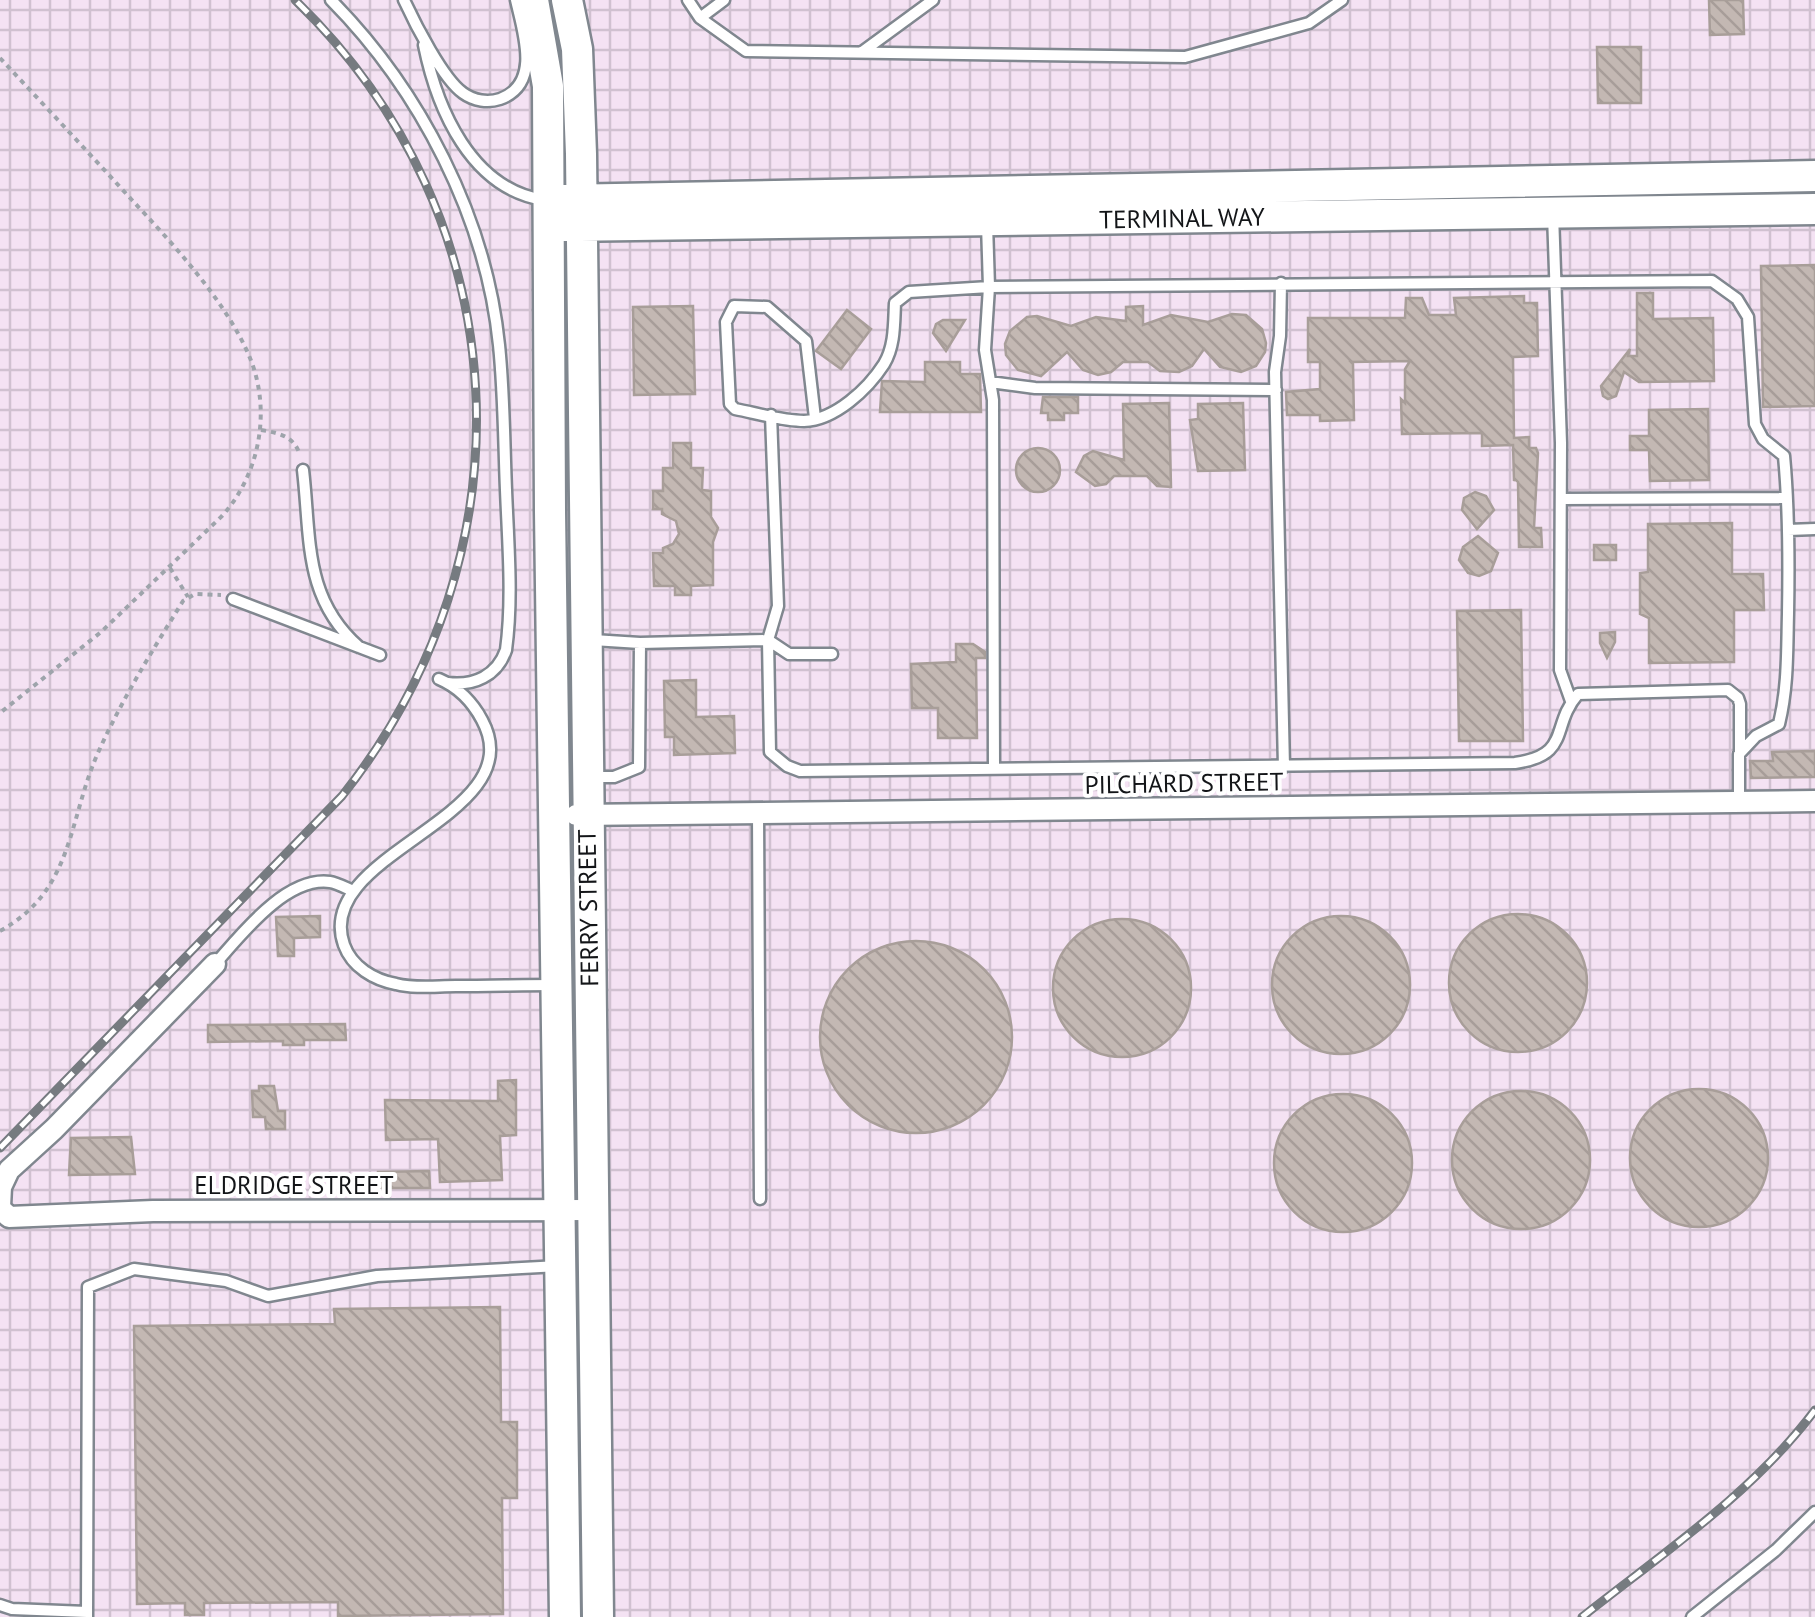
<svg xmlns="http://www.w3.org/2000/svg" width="1815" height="1617" font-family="'PT Sans',sans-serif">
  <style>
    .industrial { fill: url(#industrial-grid) }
    .building { fill: url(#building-back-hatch); stroke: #a89e99; stroke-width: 2.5 }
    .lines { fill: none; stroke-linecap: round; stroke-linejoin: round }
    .service-casing { stroke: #80878f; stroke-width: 15 }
    .minor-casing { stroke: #80878f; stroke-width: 25 }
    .secondary-casing { stroke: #80878f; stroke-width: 35 }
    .path { stroke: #9ea4ab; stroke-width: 4; stroke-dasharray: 5 5; stroke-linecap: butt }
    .service { stroke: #fff; stroke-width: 10 }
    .minor { stroke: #fff; stroke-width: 20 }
    .secondary { stroke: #fff; stroke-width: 30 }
    .rail-casing { stroke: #767b80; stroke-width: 9 }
    .rail { stroke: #fff; stroke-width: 5; stroke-dasharray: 15; stroke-linecap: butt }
    .labels { text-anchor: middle; stroke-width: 8; stroke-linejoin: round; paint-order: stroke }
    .street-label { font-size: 25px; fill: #131518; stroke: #fff }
  </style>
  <defs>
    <pattern id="industrial-grid" width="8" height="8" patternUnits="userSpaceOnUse" patternTransform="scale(2.5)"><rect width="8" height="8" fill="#f4e2f3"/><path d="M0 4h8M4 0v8" fill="none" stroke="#d0c1d0"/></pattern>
    <pattern id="building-back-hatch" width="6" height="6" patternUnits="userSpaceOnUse" patternTransform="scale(2.5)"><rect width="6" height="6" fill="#c3b8b3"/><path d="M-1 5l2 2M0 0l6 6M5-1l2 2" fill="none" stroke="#a79d99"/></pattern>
  </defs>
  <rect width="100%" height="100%" fill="#ecf3fc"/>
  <path class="industrial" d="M0 0H1815V1617H0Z"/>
  <path class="building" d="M1709 0H1743L1744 34 1710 35Z
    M1597 47H1641V103H1598Z
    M1815 265V406L1763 407 1761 266Z
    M1637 293H1653V319L1713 318 1714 381 1639 382 1624 372 1616 396 1608 399 1603 396 1601 386 1630 349 1628 356H1637Z
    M1524 296V303H1537L1538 356 1513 357 1514 438 1529 437V448H1536L1538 453 1534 528H1541L1542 547H1519L1518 482 1515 479 1514 481 1513 445 1482 446V433L1402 434 1401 399 1405 403V369L1410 361 1351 362 1353 364 1354 420 1320 421V415H1287L1286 392 1320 389V362H1308V318H1405L1406 298H1422L1429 315H1456L1454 298Z
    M693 306 695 394 634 395 633 307Z
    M1143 306V325L1171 315 1208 322 1232 314 1246 315 1262 329 1266 343 1265 352 1256 366 1241 372 1220 367 1204 349 1192 366 1179 372 1160 371 1148 362H1123L1111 372 1098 375 1083 370 1067 352 1041 376 1018 370 1006 355 1005 344 1010 331 1027 317 1037 316 1071 326 1096 317 1126 321V307Z
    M847 310 871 329 841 369 816 351Z
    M943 320H965L946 351 933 333 936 324Z
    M925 362H960V374H980L981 412H880L882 381 925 382Z
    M1043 397H1078V413H1064V420H1048V413H1041Z
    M1169 403 1171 487 1157 486 1147 476H1114L1106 484 1095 486 1076 472 1084 456 1093 451 1124 460 1123 404Z
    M1243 403 1245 470 1198 471 1190 420 1198 419V404Z
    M1708 409 1709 480 1650 481 1649 450H1630V436H1649V410Z
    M673 443H691V468H703L702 490 711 491V517L718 528 713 542V585L691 586V595H675V586H654L653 553H663V548L673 544 679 534 676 521 662 514V509H653V491H663V468H673Z
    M1016 470a22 22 0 1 1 44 0a22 22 0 1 1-44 0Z
    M1475 492 1486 496 1494 510 1477 529 1462 510 1464 498Z
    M1732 523V574H1763L1764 610H1734V662L1649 663V618L1640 614V573L1648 572V524Z
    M1478 536 1498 553 1491 571 1479 576 1468 573 1459 560 1463 547Z
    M1594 545H1616V560H1594Z
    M1521 610 1523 741H1459L1457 611Z
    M1615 632V642L1607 658 1600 643V633Z
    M956 644H973L985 652V658H976L977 738H938V708H912L911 664 956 662Z
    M696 680V717L734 716 735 753 674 755V737H665L664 681Z
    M1815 751V777L1751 778 1750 761H1773L1772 752Z
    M1449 983a69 69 0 1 1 138 0a69 69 0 1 1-138 0Z
    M1272 985a69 69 0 1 1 138 0a69 69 0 1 1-138 0Z
    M320 916V937L294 938V956H278L276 917Z
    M1053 988a69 69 0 1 1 138 0a69 69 0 1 1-138 0Z
    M820 1037a96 96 0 1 1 192 0a96 96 0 1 1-192 0Z
    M345 1024 346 1040H304V1045H283V1041L208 1042V1025Z
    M516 1080V1135L500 1136 502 1180 440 1182 438 1139 386 1140 385 1100 498 1101V1081Z
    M259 1086H274L278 1111H285V1129H266L265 1117H253L252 1091H259Z
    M1630 1158a69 69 0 1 1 138 0a69 69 0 1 1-138 0Z
    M1452 1160a69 69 0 1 1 138 0a69 69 0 1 1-138 0Z
    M1274 1163a69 69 0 1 1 138 0a69 69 0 1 1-138 0Z
    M131 1137 135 1174 69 1175 71 1138Z
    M429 1171 430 1188H378V1172Z
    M500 1307 501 1422H517V1498H502L503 1614 338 1616V1602L204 1603V1615H185V1603L137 1604 134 1326 335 1324 334 1309Z"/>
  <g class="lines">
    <defs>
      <path id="service" d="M331 0C420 90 486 217 499 345 504 393 504 442 506 490 508 542 513 599 506 650 497 676 474 686 448 683
        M404 0C415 24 443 79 463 93 474 101 488 103 500 99 542 84 523 31 516 0
        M688 0 700 18
        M724 0 700 18 746 51 1185 57 1309 23 1342 0
        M424 45C437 109 471 189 544 200
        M862 52 933 0
        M1553 214 1561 443 1560 670 1571 701
        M987 224 989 287 985 350 993 400 994 767
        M1281 283 1280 336 1275 372 1284 767
        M990 382 1035 388 1276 390
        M815 418 806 341 767 307 734 306 726 322 730 404 735 409C756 413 782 421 804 421 835 420 868 389 884 364 895 346 894 323 895 303L909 292 989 287 1712 281 1737 299 1748 317 1755 424 1763 439 1784 456C1789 509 1789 561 1788 614 1787 652 1788 687 1779 724L1756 736 1739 754V801
        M303 470C311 538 303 598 359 647
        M1561 499 1786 498
        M1788 530 1815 529
        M233 599 380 655
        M593 640 640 643 768 640 778 606 771 415
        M768 640 770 752 787 766 800 771 1515 763C1572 755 1550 726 1578 694L1728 690 1738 698 1740 704V753
        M768 640 789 654H832
        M439 679C458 687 473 703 482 720 535 818 311 852 344 945 352 967 374 980 396 984 415 989 436 986 456 986 489 986 522 985 555 985
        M591 777H614L639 767 640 643
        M758 813 760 1199
        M215 964C241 935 286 876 330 882 337 883 346 888 353 891
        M0 1605 12 1609 87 1612
        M87 1617 88 1287 134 1269 226 1281 268 1296 377 1276 559 1266
        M1692 1617 1776 1550 1815 1512"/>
      <path id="minor" d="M576 815 1815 801
        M0 1207 1 1187 9 1170 54 1129 215 964
        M0 1208 9 1217 153 1211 592 1210"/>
      <path id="secondary" d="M533 0 548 86 550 512 565 1617
        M567 0 577 49 581 154 598 1617
        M562 200 1815 176
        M562 226 1815 209"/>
    </defs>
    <use href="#service" class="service-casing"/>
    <use href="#minor" class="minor-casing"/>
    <use href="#secondary" class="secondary-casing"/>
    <path class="path" d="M0 58C44 105 88 152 131 199 172 243 227 302 250 358 272 412 259 475 222 516L101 632 0 713
      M261 430C279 433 294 436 300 455
      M170 568 188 597
      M0 931C73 891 68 822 97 755 121 701 152 651 183 601L195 594 221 595"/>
    <use href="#service" class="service"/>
    <use href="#minor" class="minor"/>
    <use href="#secondary" class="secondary"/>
    <defs>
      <path id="rail" d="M0 1148 342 796C535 553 521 218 295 0
        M1582 1617C1663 1553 1753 1493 1815 1410"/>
    </defs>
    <use href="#rail" class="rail-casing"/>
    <use href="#rail" class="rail"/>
  </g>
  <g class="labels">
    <g class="street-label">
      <text transform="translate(1182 218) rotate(-1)" y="9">TERMINAL WAY</text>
      <text transform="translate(1184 783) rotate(-1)" y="9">PILCHARD STREET</text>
      <text transform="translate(588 908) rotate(-91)" y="9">FERRY STREET</text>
      <text x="294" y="1194">ELDRIDGE STREET</text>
    </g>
  </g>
</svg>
